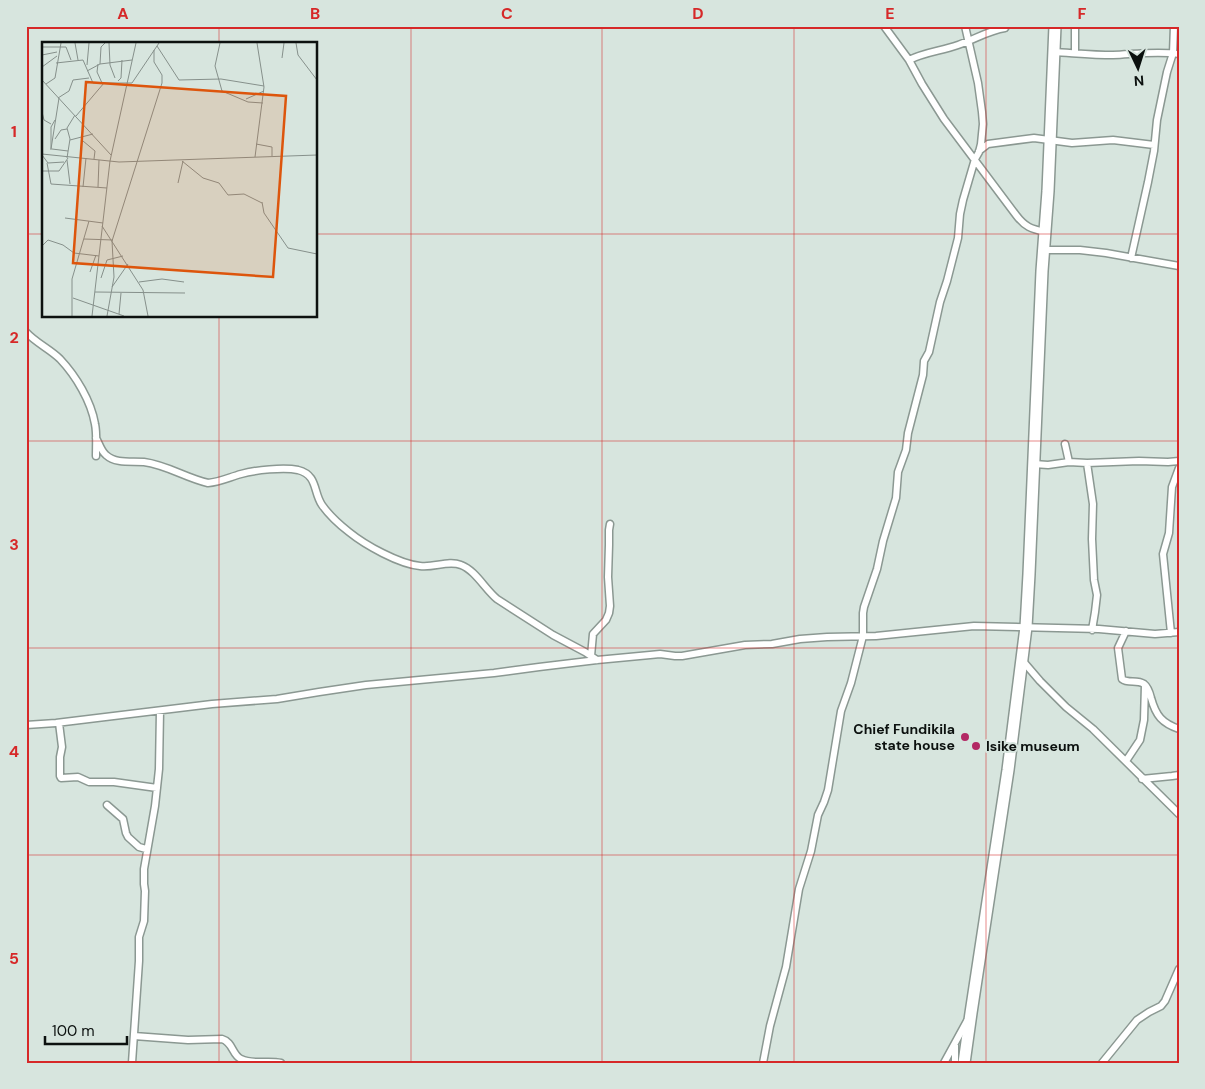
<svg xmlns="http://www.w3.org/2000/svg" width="1205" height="1089" font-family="'DM Sans',sans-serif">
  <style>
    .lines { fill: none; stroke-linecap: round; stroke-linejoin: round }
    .minor-casing { stroke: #8b9892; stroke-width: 9 }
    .trunk-casing { stroke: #8b9892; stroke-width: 14 }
    .minor { stroke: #fff; stroke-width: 6 }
    .trunk { stroke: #fff; stroke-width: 11 }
    .grid { fill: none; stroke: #d62828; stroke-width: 1; stroke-opacity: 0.55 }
    .poi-dot { fill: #b32864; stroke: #d7e5de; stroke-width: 2 }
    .labels { text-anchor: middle; stroke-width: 4; stroke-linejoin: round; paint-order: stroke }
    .poi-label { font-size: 14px; font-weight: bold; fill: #0c110f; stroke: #d7e5de; text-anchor: end }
    .inset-road { fill: none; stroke: #86908b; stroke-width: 1 }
    .view { fill: #dd550c; fill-opacity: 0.15; stroke: #dd550c; stroke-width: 2.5 }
    .inset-edge { fill: none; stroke: #0c110f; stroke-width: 2.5 }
    .neatline { fill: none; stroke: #d62828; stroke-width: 2 }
    .grid-label { font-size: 16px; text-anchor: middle; font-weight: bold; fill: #d62828 }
  </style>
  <rect width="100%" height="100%" fill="#d7e5de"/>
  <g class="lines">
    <defs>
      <path id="minor" d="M884 26 909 60 922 84 944 119 1016 215C1025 227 1031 229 1046 232
        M1075 26V53
        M1054 52C1073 53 1093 55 1113 55 1135 54 1156 51 1179 54
        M909 60C925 52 941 51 958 45 974 40 989 30 1005 28L1006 26
        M979 151 988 144 1034 138 1072 143 1113 140 1154 145
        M1043 250H1080L1106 253 1179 266
        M1131 258 1148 182 1154 151 1157 120 1167 72 1173 53 1174 26
        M26 332C36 343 50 349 60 359 76 376 91 401 95 424 97 434 96 445 96 456
        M96 438C99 443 101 451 106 455 116 464 131 461 144 462 167 465 186 478 208 483 220 482 230 477 241 474 255 470 284 467 298 470 318 475 313 492 322 505 329 515 340 525 349 532 365 545 399 564 420 566 434 568 448 560 461 565 475 570 485 589 497 599L553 635 585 652 597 660
        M1065 444 1069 462
        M1087 463 1093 504 1092 539 1094 580 1097 595 1095 612 1092 630
        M1034 464 1048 465 1069 462 1087 463 1139 461 1168 462 1179 461
        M1126 631 1118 648 1122 679C1128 684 1137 679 1144 684 1148 687 1150 694 1151 698 1156 716 1162 723 1179 729
        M1171 633 1163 554 1169 533 1172 487 1179 468
        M591 656 593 634 606 620 609 613 610 606 608 577 609 545V530L610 524
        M1022 660 1040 681 1066 707 1093 729 1179 814
        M59 723 62 747 60 757V776L61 778 78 777 89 782H114L157 788
        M26 725 56 723 212 704 277 699 319 692 366 685 494 673 539 667 597 660 650 655 660 654 675 656H682L745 645 772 644 800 639 827 637 876 636 974 626 1099 629 1155 634 1179 632
        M1126 761 1140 740 1144 720 1145 685
        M1142 779 1172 776 1179 775
        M107 805 123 819 126 833 128 837 139 847 146 849
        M134 1036 188 1040 222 1039C233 1042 232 1055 241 1059 253 1065 268 1060 281 1063
        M132 1063 139 961V937L144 921 145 891 144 884V869L155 806 159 769 160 711
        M763 1063 770 1026 786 967 799 889 811 851 818 815 824 802 828 790 841 711 851 683 863 636V613L864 607 877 569 883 541 896 498 898 472 906 450 908 433 923 375 924 361 929 352 940 302 947 281 958 238 960 214 963 200 975 159 979 152 981 144 983 124 982 112 978 83 965 26
        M944 1063 967 1021
        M955 1063V1045
        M1102 1063 1137 1020 1149 1012 1161 1006 1165 1001 1179 969"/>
      <path id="trunk" d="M964 1063 971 1013 1008 770 1026 627 1029 574 1042 271 1048 191 1055 26"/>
    </defs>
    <use href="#minor" class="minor-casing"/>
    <use href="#trunk" class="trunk-casing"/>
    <use href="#minor" class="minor"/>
    <use href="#trunk" class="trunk"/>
  </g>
  <path class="grid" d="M219 26V44M411 26V1063M602 26V1063M794 26V1063M986 26V1063M26 234H44M316 234H1179M219 316V1063M26 441H1179M26 648H1179M26 855H1179"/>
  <g class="poi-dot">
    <circle cx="965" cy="737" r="5"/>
    <circle cx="976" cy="746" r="5"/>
  </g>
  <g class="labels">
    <g class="poi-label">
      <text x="955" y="734">Chief Fundikila<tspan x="955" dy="16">state house</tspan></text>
      <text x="986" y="751" text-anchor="start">Isike museum</text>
    </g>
  </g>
  <g transform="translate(42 42)">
    <rect width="275" height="275" fill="#d7e5de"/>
    <path class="inset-road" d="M33 1 36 18M67 1 68 23 73 36M178 1 173 24 180 49 206 60 221 61M254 1 256 13 275 38M115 4 137 38 179 37 222 44M0 5H24L29 18M0 13 15 10M240 16 242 1M14 21 41 18 51 41H90L117 1M56 22 55 30 60 41M58 22 59 5 63 1M45 23 47 1M0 25 15 14M45 29 58 22 90 18M0 38 69 113M76 39 79 36 80 18M4 42 13 36 19 1M16 56 27 49 31 38 47 36M204 57 222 49M0 70 2 78 9 82M34 74 62 41M13 97 19 88 25 87M28 98 51 92M41 99 53 109 52 117M214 102 230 105V114M9 107 17 56M10 107 26 109M9 108V85L13 78M0 112 77 120 275 113M0 113 6 121 22 120M213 115 222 45 215 1M25 116 28 97 25 86 33 73M25 118 28 142M140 119 161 136 177 141 186 153 202 152 220 161M5 121 9 142 65 146M0 129H17L26 116M136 141 141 119M41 145 44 116M56 145 57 118M220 160 222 171 246 206 275 212M23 176 61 181M60 184 101 248 106 274M42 197 71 198M0 204 6 198 21 203 32 211 57 214M48 230 54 213M59 236 65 218 81 214M97 240 120 237 142 240M70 245 86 222M53 250 143 251M31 256 82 274M77 272 79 251M30 274V237L47 179M50 274 68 119 94 1M65 274 72 235 70 199 120 41V33L112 20V8"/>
    <path class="view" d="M44 40 244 54 231 235 31 221Z"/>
    <rect width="275" height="275" class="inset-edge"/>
  </g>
  <rect width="1205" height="1089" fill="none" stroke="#d7e5de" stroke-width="55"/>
  <g transform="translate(1138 68) rotate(176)" stroke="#d7e5de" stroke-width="4" paint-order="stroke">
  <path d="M0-4L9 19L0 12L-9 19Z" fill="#0c110f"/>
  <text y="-8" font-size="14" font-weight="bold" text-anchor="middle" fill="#0c110f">N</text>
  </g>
  <path d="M45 1036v8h82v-8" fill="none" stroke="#0c110f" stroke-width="2.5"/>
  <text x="52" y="1036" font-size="15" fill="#0c110f" stroke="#d7e5de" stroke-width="4" paint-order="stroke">100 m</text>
  <rect x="28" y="28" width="1150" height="1034" class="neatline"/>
  <g class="grid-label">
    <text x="123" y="19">A</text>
    <text x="315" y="19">B</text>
    <text x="507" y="19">C</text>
    <text x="698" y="19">D</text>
    <text x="890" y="19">E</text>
    <text x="1082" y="19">F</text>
    <text x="14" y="137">1</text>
    <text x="14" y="343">2</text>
    <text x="14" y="550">3</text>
    <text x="14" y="757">4</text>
    <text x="14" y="964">5</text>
  </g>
</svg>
